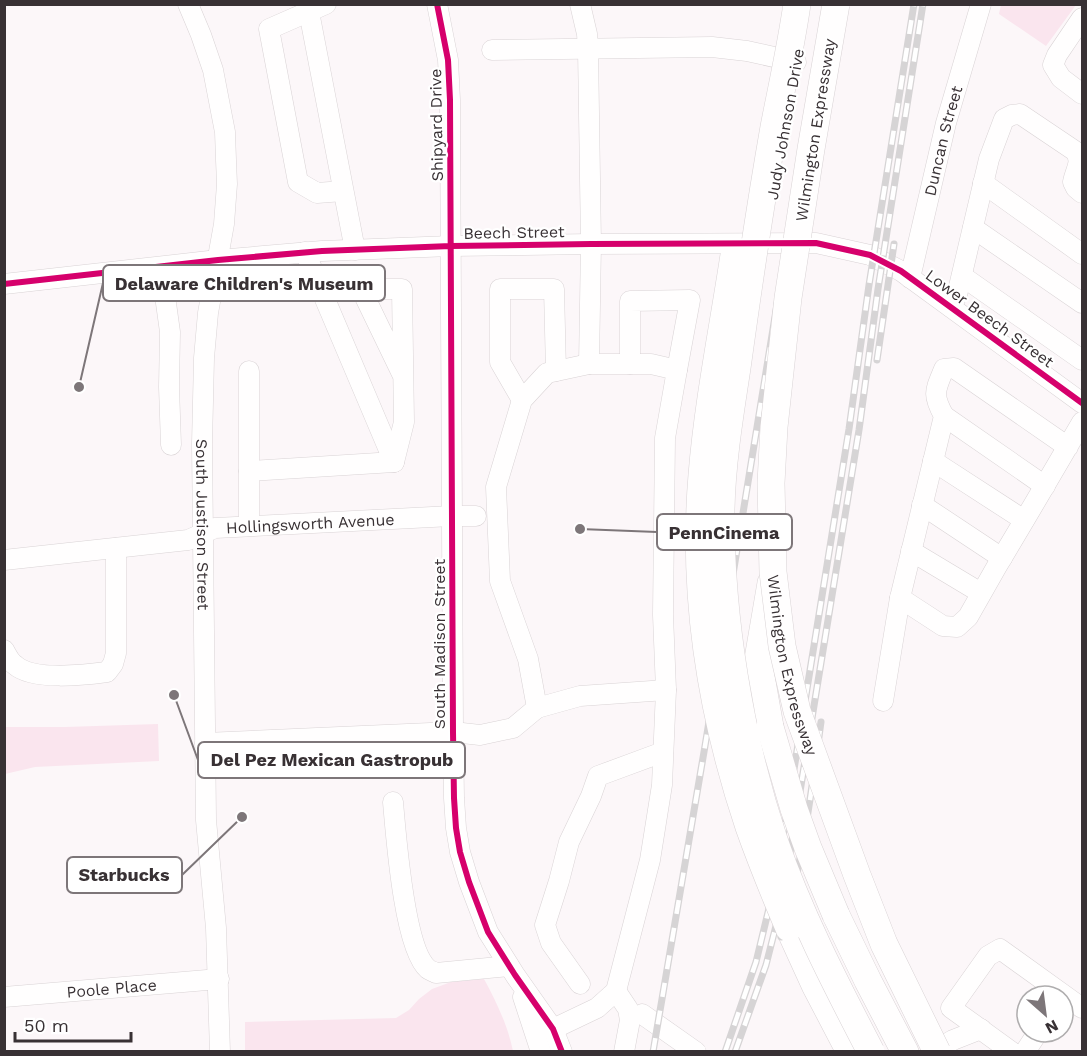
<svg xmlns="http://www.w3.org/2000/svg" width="1087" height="1056" font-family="'Work Sans',sans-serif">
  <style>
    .green { fill: #fae5ee }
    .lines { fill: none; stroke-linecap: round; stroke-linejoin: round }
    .minor-casing { stroke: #d9d3d5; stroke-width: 21 }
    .highway-casing { stroke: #d9d3d5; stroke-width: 28 }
    .minor { stroke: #fffefe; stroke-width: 20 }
    .highway { stroke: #fffefe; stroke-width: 27 }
    .rail-casing { stroke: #d6d4d5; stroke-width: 7 }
    .rail { stroke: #fff; stroke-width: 4.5; stroke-dasharray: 14; stroke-linecap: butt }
    .highway-bridge-casing { stroke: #d9d3d5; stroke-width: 28; stroke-linecap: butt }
    .highway-bridge { stroke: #fffefe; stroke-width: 27 }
    .cycleway-casing { stroke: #fff; stroke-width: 10 }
    .cycleway { stroke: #d6006c; stroke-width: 6 }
    .labels { text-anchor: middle; stroke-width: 4.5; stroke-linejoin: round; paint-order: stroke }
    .street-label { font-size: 16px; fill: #383134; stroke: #fff }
    .leader { fill: none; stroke: #7d7679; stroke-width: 2 }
    .callout-dot { fill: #7d7679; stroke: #fff; stroke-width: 2 }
    .callout { fill: #fff; stroke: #7d7679; stroke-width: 2 }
    .callout-label { font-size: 18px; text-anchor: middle; font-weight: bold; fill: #383134 }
  </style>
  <rect width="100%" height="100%" fill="#fcf7f9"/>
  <path class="green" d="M1001 5V4L1076 5 1046 46 999 14Z
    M158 724 159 761 35 767 5 774V727H65Z
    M484 979C496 1001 508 1026 513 1051H245V1022L396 1018 409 1010 419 999 432 989 451 982Z"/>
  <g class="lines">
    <defs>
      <g id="minor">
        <path id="s1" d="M188 4 201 35 213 70 225 132 226 160 227 184 224 224 208 313 204 358 202 444 206 820 216 928 220 1052"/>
        <path d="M326 4 269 29 298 182 317 193 343 191"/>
        <path d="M437 4 448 60 450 100 453 732 454 798 456 828 460 852 469 882 488 932 515 975 553 1029 562 1052"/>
        <path d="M309 12 355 250"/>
        <path d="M1082 18 1057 55 1053 65 1061 78 1082 94"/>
        <path d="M492 50 712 47 747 51 796 62"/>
        <path d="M983 183 1082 254"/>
        <path d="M973 228 1082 303"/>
        <path d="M305 252 394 462"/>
        <path d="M161 267 170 332 169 387 171 445"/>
        <path d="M962 276 1082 360"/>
        <path id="s2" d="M910 278 946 123 981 4"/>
        <path d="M4 284 218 260 322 251 451 246 591 244 816 243 870 255 901 271 1082 403"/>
        <path d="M951 307 957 295 989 159 1004 119 1012 115 1020 114 1075 151C1083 162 1075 170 1073 182L1076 188 1082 193"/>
        <path d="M630 364V301L690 300 677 370"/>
        <path d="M522 400 500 362V289H554L556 371"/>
        <path d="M944 416 1045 486"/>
        <path d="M1068 447 954 368 944 369C935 391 932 394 944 416L900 598 943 626 957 627 968 617 997 566C1026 518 1054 470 1082 422"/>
        <path d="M933 461 1024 520"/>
        <path d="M249 471 394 462 404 422 402 289H361L403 376"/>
        <path d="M922 505 1002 558"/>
        <path d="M249 526V371"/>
        <path d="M911 551 981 593"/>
        <path id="s3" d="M4 560 188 540 215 528 452 516H476"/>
        <path d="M4 650C7 655 10 662 15 665 33 681 84 675 107 672L113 664 116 653V548"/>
        <path d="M883 701 900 598"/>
        <path d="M537 708 580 696 666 690"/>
        <path d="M205 743 453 732 480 735 513 728 537 708 528 659 500 581 496 487 522 400 547 373 589 364"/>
        <path d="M393 802C396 835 404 949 428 969 429 970 434 972 436 973L509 966"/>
        <path d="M580 984 551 943 545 925 559 881 569 842 591 796 598 776 663 752"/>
        <path d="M616 991 628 1009 630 1020 624 1052"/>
        <path id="s4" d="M4 997 219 979"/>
        <path d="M523 997 541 1052"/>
        <path d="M642 1014 696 1052"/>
        <path d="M553 1029 597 1008 616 991 650 860 662 785 666 690 663 615 665 438 677 370 651 364H589L591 244 588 49 587 34 580 4"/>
        <path d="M932 1052 953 1040 981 1029"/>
        <path d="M1012 1052 951 1008 988 956 1000 949 1082 1008"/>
        <path d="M1025 1052 1038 1032"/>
      </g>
      <path id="highway" d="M770 727 758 659 771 583
        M836 915 868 981 905 1052
        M789 928 815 985 850 1052"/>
    </defs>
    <use href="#minor" class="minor-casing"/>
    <use href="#highway" class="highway-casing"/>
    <use href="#minor" class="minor"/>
    <use href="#highway" class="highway"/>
    <defs>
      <path id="rail" d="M877 360 894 244
        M781 937C802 867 811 794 821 722
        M653 1052 705 746 826 4
        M725 1052 756 962 771 900 785 825 849 429 869 285 914 4
        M735 1052 766 965 782 902 859 430 878 289 923 4"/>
    </defs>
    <use href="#rail" class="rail-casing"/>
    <use href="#rail" class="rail"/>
    <defs>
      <g id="highway-bridge">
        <path d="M797 4C791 46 782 86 774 127 760 207 748 288 737 368 730 414 722 462 721 509 720 616 740 738 774 840 799 913 835 983 871 1052"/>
        <path id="s5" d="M836 4 811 149 788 298 774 427 771 483 773 572 782 646 797 711 857 875 884 944 937 1052"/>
        <path d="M734 255C723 328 708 401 702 475 692 593 711 714 749 827 761 861 775 895 789 928"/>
        <path d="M770 727 794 809 808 848 836 915"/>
      </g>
    </defs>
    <use href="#highway-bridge" class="highway-bridge-casing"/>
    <use href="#highway-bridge" class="highway-bridge"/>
    <defs>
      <path id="cycleway" d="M437 4 448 60 450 100 453 732 454 798 456 828 460 852 469 882 488 932 515 975 553 1029 562 1052
        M4 284 218 260 322 251 451 246 591 244 816 243 870 255 901 271 1082 403"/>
    </defs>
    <use href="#cycleway" class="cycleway-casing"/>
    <use href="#cycleway" class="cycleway"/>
  </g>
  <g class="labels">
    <g class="street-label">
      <text transform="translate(785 124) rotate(-80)" y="6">Judy Johnson Drive</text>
      <text transform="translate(436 125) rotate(-91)" y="6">Shipyard Drive</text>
      <text transform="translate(815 130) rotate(-81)" y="6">Wilmington Expressway</text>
      <text dy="6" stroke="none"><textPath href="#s2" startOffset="141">Duncan Street</textPath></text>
      <text transform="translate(514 232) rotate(-1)" y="6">Beech Street</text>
      <text transform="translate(990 318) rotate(36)" y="6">Lower Beech Street</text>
      <text dy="6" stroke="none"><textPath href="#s3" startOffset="310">Hollingsworth Avenue</textPath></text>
      <text dy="6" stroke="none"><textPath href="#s1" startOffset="528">South Justison Street</textPath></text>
      <text transform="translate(439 644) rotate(-90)" y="6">South Madison Street</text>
      <text dy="6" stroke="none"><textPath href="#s5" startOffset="668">Wilmington Expressway</textPath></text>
      <text dy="6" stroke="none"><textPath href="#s4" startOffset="108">Poole Place</textPath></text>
    </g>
  </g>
  <path class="leader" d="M79 387L103 283M580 529L657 532M174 695L198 760M242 817L182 875"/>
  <g class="callout-dot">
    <circle cx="79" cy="387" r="6"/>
    <circle cx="580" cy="529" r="6"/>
    <circle cx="174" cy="695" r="6"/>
    <circle cx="242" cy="817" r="6"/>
  </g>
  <g class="callout">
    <rect x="103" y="265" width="282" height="36" rx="6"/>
    <rect x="657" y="514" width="135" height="36" rx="6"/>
    <rect x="198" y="742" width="267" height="36" rx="6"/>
    <rect x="67" y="857" width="115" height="36" rx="6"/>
  </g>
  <g class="callout-label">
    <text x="244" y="290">Delaware Children's Museum</text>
    <text x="724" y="539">PennCinema</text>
    <text x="332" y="766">Del Pez Mexican Gastropub</text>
    <text x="124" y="881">Starbucks</text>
  </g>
  <rect width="1087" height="1056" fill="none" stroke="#383134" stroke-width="12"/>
  <g transform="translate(1045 1014) rotate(152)"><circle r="28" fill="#ffffff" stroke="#afadae" stroke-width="1.5"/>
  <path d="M0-4.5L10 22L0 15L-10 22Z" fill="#7d7679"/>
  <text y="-9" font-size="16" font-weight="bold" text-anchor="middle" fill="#383134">N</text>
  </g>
  <path d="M15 1032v9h116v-9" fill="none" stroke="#383134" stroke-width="3"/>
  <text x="24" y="1032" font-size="18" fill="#383134" stroke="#ffffff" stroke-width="4.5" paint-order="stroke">50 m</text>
</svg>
